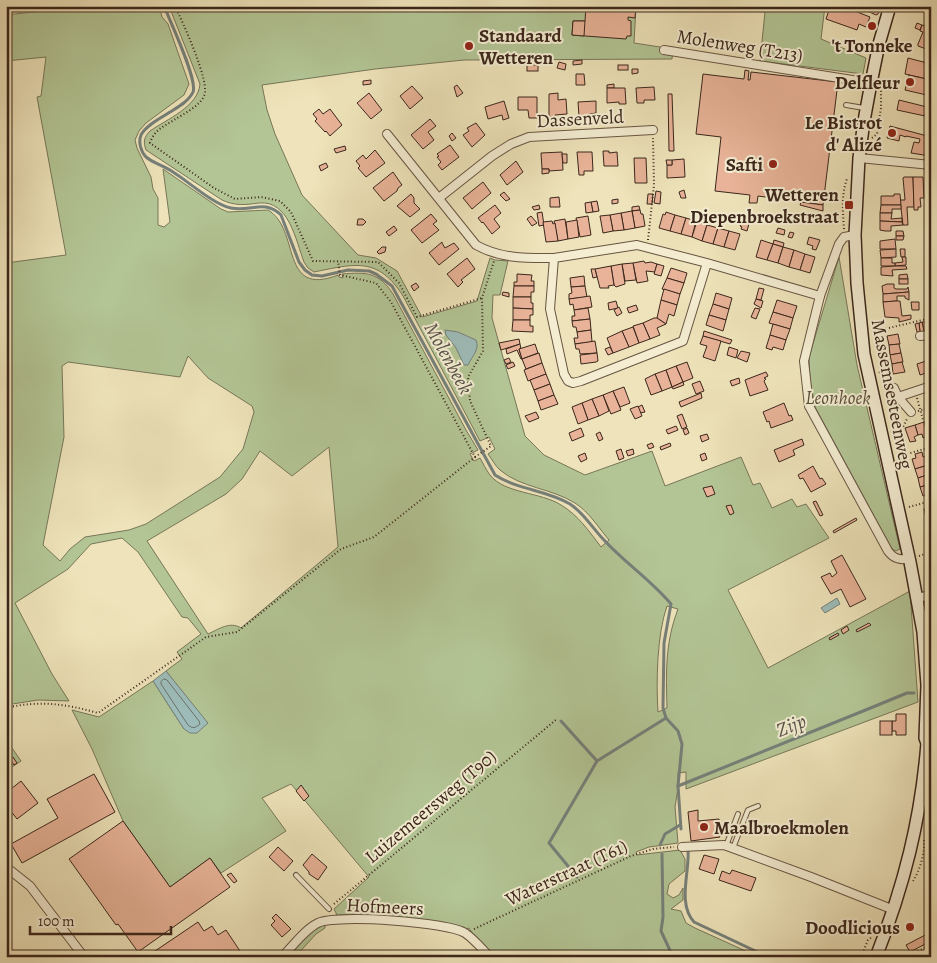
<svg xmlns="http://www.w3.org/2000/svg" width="937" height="963" font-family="Alegreya,serif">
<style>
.green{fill:#b3c595;stroke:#777658;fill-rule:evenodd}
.water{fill:#9dbcb9;stroke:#76807a}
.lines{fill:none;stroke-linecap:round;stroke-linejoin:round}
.shore{stroke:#6c716a;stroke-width:1}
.stream{stroke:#76807a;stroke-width:3}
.building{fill:#e8b398;stroke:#3b261b}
.lane-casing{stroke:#685543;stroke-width:6}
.street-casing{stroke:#685543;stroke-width:10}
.secondary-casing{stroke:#3b261b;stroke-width:14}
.path{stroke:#3b261b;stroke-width:2;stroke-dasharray:1 2.5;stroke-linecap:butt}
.lane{stroke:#f4edd2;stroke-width:4}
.street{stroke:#f4edd2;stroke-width:8}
.secondary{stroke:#f4edd2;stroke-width:11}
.poi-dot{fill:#8f2418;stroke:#f4edd2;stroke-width:2}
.labels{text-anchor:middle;stroke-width:4;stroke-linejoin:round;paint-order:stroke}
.poi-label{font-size:19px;font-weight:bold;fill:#3b261b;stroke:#f4edd2;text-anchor:end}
.street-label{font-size:19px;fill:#3b261b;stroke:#f4edd2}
.park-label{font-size:19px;font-style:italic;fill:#594e3a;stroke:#f4edd2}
.water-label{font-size:20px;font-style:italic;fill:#58534a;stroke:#f4edd2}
</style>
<rect width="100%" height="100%" fill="#eee3ba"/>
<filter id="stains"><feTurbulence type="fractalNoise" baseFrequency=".004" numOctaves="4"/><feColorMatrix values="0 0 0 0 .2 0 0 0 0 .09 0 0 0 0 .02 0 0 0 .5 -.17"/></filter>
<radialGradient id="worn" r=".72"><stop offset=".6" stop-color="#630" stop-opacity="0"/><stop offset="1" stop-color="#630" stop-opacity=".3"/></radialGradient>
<!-- green -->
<g class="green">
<path d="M 40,6 L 159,6 L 162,17 L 168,24 L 189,84 L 184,95 L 146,123 L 139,131 L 135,140 L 137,148 L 151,177 L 153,189 L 158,198 L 158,225 L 164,227 L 170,222 L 163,169 L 221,209 L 228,212 L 268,210 C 301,229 279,298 338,275 L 339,277 L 343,278 L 342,274 C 366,272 379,272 393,294 L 466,430 L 478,450 L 470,454 L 474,461 L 480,458 C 483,463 486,470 490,475 C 505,494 541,492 561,505 C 578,515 589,531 601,547 L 609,540 C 598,527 589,512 575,503 C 551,488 521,488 500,470 C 495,466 492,459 488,454 L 495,449 L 489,437 L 480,441 L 403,296 C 378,256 354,264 314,272 L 308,268 L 304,262 C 296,241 289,200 259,203 C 245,205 235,206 222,200 L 146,150 C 143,142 144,137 150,131 C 167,119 198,107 200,84 L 169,6 L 636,6 L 634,43 L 673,49 L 672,59 L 464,60 L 375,69 L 262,85 L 267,110 L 275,134 L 302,195 L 358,255 L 376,258 L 397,271 L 422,317 L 477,301 L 490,258 L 495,260 L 508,261 L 500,295 L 493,295 L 492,318 L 525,436 L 544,455 L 585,475 L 652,451 L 665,486 L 741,457 L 753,485 L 760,483 L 772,508 L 792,499 L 797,507 L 806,504 L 829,538 L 728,590 L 768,668 L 910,591 L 918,702 L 686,789 L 686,772 L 678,773 L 678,788 L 675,807 L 678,843 L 649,847 L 636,852 L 637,855 L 680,850 L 685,859 L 685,871 L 669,884 L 667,894 L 673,898 L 679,895 L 683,888 L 683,900 L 671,909 L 681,911 L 686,923 L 695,928 L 759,957 L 495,957 L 474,936 L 469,928 L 466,929 L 437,922 L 340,917 L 337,915 L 334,909 L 369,877 L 291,784 L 262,798 L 286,831 L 221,873 L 210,858 L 170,887 L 123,821 L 92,749 L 72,710 L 99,717 L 153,681 L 184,729 L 207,723 L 166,671 L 182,659 L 177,652 L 201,634 L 188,618 L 182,617 L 138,552 L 122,538 L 91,544 L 68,569 L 15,603 L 52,674 L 69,701 L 38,700 L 6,705 L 6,263 L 66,255 L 37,97 L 41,96 L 46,57 L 6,61 L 6,15 L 42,11 ZM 188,356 L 208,378 L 252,406 L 254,412 L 243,449 L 220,477 L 146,524 L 129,530 L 85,537 L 70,549 L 60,561 L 43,545 L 64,437 L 62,366 L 68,362 L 180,377 ZM 329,447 L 338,547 L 241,628 C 230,621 219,629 208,634 L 147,541 L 226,494 L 242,479 L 260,451 L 292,476 ZM 667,606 L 678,609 C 665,643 666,673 667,708 L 658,712 C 656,682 657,634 667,606 Z"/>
<path d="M 681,6 L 825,6 L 821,39 L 866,58 L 863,74 L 760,61 L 765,12 Z"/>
<path d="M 839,257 L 857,365 L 900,549 L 896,551 L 892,549 L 815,407 L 810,380 L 809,357 Z"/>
<path d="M 12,748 L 21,761 L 6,771 L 6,751 Z"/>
<path d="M 325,923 L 325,928 L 316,934 L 296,956 L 287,957 L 316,926 Z"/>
</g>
<!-- water -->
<g class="water">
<path d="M 445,330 L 458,332 L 476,340 C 480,350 472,356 468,365 L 464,365 L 456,348 L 446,335 Z"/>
<path d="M 837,598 L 840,604 L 825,613 L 821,608 Z"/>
<path d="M 166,671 L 208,723 L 197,733 L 190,733 L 184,729 L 153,681 Z"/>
</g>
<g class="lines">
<!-- shore -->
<path class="shore" d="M 164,679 L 167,680 L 199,721 L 200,724 C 195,728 193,729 188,725 L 161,684 L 161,682 Z"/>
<!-- stream -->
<g class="stream">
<path d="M 164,6 C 170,21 198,80 193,92 C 189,101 178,107 170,112 C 161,118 146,125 141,135 C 138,142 141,152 146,157 C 153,163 165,166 173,172 C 189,182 213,204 231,208 C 251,212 264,199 281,215 L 299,262 L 305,270 L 312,275 L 322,276 L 348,270 L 369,271 L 376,274 L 392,286 L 495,475 C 518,490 547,490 570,504 C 584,513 593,529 604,540 C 625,563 651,580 671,604 L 664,643 L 663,708 L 666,718 L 678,731 L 682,744 L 678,786 L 681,829"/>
<path d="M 561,721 L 597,761 L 549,843 L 577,877"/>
<path d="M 597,761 L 666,718"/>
<path d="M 678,786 L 873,707 L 907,693 L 914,693"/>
<path d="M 660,845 L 665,834 L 680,825"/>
<path d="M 688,849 C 690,872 677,903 694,922 L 768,957"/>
<path d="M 662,854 L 663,917 L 661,931 L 673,957"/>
</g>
</g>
<!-- building -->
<g class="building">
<path d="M 586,6 L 636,6 L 635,18 L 628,17 L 628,20 L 631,21 L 631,36 L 627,36 L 626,39 L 572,35 L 573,21 L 585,21 Z"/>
<path d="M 751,6 L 758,6 L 758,10 L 750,9 Z"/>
<path d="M 827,6 L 842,6 L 870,17 L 866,27 L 859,24 L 857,30 L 826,19 L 829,10 L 834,12 L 834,11 L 827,8 Z"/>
<path d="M 857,6 L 877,6 L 881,8 L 878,14 L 876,15 Z"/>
<path d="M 573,21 L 585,21 L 584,36 L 572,35 Z"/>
<path d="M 917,23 L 922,25 L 920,30 L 915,28 Z"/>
<path d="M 922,25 L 931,28 L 929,50 L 918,46 L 918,44 L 923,32 L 920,31 Z"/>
<path d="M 908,58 L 931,64 L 931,80 L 905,74 Z"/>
<path d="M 582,60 L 582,64 L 573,65 L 573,61 Z"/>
<path d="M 559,62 L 566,64 L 565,70 L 557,68 Z"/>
<rect x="527" y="65" width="11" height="6"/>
<rect x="618" y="65" width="10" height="5"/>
<path d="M 632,69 L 638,69 L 638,73 L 632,74 Z"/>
<path d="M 745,70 L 749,71 L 748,80 L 750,80 L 751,72 L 838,82 L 823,205 L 758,196 L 757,203 L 749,203 L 750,195 L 715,191 L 721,137 L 696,134 L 703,74 L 744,79 Z"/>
<path d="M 576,74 L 584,74 L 585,85 L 576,85 Z"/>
<path d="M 909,75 L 931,80 L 931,96 L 905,90 Z"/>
<path d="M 371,80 L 371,84 L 363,85 L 363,81 Z"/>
<path d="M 614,84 L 614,88 L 607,88 L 607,85 Z"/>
<path d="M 457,85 L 463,93 L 457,97 L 454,87 Z"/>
<path d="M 412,86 L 423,98 L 410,109 L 400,96 Z"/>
<path d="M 654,87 L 655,100 L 644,100 L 644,103 L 637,103 L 636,88 Z"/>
<path d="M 607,88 L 625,88 L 626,104 L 619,104 L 619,102 L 607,103 Z"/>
<path d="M 369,93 L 382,110 L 371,119 L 357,103 Z"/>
<path d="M 558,93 L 558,100 L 566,99 L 567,114 L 555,115 L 555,117 L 549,117 L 549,94 Z"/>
<path d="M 668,94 L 672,94 L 674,151 L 669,151 Z"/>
<path d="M 518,97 L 537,97 L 537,118 L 529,118 L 528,110 L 518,110 Z"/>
<path d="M 899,100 L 927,107 L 925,116 L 897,110 Z"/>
<path d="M 504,101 L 509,118 L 503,120 L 502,115 L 488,119 L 485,107 Z"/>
<path d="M 596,101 L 596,113 L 579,116 L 578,102 Z"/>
<path d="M 319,109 L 323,114 L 330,109 L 342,125 L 330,136 L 326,131 L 325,132 L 315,121 L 317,119 L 313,114 Z"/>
<path d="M 430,119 L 436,126 L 428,132 L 434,140 L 423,149 L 411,135 Z"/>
<path d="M 476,123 L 485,135 L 472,147 L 463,135 L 469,131 L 467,128 Z"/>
<path d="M 890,126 L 931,137 L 930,156 L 911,153 L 914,142 L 919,143 L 920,139 L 906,136 L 906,137 L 900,135 L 899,141 L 887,138 Z"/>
<path d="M 452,133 L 456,138 L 452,141 L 449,136 Z"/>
<path d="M 450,145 L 459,157 L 442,170 L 438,165 L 441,162 L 437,157 L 439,156 L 437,154 Z"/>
<path d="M 345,146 L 346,150 L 336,153 L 334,149 Z"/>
<path d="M 375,150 L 385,163 L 366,177 L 358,168 L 360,166 L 356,161 L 363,155 L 366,159 Z"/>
<path d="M 603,151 L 609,151 L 609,153 L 617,152 L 618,166 L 604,166 Z"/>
<path d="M 562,152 L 563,170 L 549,171 L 549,169 L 542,169 L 541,153 Z"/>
<path d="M 577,152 L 592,152 L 593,171 L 584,171 L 584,175 L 579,175 Z"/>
<path d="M 562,154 L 567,154 L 567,163 L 563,163 Z"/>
<path d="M 634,158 L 646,158 L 647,183 L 635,183 Z"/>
<path d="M 684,159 L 685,177 L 667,178 L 667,165 L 672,165 L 672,160 Z"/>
<path d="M 666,160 L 672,160 L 672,165 L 667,165 Z"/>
<path d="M 516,161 L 523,172 L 507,185 L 500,175 Z"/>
<path d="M 326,163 L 328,167 L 321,171 L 319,166 Z"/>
<path d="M 542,169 L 549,169 L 549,173 L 542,174 Z"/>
<path d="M 393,172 L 402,185 L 398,188 L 397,191 L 384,201 L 373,188 Z"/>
<path d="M 904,177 L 913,177 L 914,207 L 907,207 L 908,225 L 903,225 L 900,200 L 905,200 L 903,178 Z"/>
<path d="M 913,177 L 923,177 L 924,198 L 920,198 L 921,207 L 918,207 L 918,210 L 914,210 Z"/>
<path d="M 483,182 L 491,193 L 472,209 L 463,198 Z"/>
<path d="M 684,190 L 686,198 L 681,198 L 679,192 Z"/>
<path d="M 656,191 L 661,192 L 660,204 L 654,203 Z"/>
<path d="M 504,192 L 510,199 L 506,201 L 500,195 Z"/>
<path d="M 411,194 L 414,198 L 414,203 L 420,209 L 410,217 L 397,206 Z"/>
<path d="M 648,194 L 653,194 L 652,204 L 647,204 Z"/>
<path d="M 894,194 L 900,194 L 901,205 L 881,205 L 881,196 L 894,196 Z"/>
<path d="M 559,197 L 560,207 L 550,207 L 550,198 Z"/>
<path d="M 618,199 L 618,203 L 612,204 L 612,200 Z"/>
<path d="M 597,201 L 599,211 L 593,212 L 591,202 Z"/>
<path d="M 591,202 L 593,212 L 586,213 L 585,203 Z"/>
<path d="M 801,202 L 823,205 L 823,211 L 800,205 Z"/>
<path d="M 495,205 L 501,213 L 494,219 L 500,227 L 492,234 L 483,222 L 482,223 L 478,218 Z"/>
<path d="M 539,205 L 540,209 L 534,210 L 532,207 Z"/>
<path d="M 881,205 L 901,205 L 901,209 L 892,209 L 892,213 L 880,213 Z"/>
<path d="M 639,206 L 640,210 L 632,211 L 632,207 Z"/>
<path d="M 640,210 L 641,214 L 643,214 L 645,226 L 635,228 L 632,211 Z"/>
<path d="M 632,211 L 635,228 L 624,230 L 621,213 Z"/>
<path d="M 542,212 L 544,225 L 539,226 L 537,213 Z"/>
<path d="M 666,212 L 675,215 L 670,231 L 659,228 L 663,214 L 665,215 Z"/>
<path d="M 621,213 L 624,230 L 613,231 L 610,215 Z"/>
<path d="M 880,213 L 892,213 L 891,219 L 902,218 L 902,222 L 880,221 Z"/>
<path d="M 431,214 L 437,221 L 433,224 L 439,230 L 422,243 L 411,230 Z"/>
<path d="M 610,215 L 613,231 L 603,233 L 600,216 Z"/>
<path d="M 675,215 L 686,218 L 681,234 L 670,231 Z"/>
<path d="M 531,216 L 537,223 L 532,226 L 527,219 Z"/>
<path d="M 588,216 L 591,235 L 580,237 L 576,218 Z"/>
<path d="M 686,218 L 696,221 L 692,237 L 681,234 Z"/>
<path d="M 745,218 L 750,220 L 747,231 L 741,229 L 742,227 L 740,226 Z"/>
<path d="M 358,219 L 363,219 L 366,222 L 363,225 L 357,225 Z"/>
<path d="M 565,219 L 568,239 L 558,241 L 554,221 Z"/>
<path d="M 577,220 L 579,237 L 568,239 L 566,222 Z"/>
<path d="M 552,221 L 553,224 L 555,223 L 558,241 L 546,242 L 543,222 Z"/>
<path d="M 697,221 L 707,225 L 702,241 L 692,237 Z"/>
<path d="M 880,221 L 902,222 L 903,225 L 891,226 L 891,231 L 885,231 L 880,230 Z"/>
<path d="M 707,225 L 718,228 L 713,244 L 702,241 Z"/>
<path d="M 394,226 L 397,230 L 389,236 L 386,232 Z"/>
<path d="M 718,228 L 729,231 L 724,247 L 713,244 Z"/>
<path d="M 778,228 L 785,230 L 784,235 L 776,233 Z"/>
<path d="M 729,231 L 740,234 L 735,250 L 724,247 Z"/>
<path d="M 896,231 L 903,231 L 904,236 L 896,236 Z"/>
<path d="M 790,232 L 794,233 L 792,238 L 788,237 Z"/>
<path d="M 896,236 L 904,236 L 903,240 L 896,240 Z"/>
<path d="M 809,237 L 820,240 L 816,250 L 812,249 L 813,246 L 807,244 Z"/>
<path d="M 895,239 L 896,249 L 880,249 L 880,241 Z"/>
<path d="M 761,240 L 773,244 L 767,260 L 756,257 Z"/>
<path d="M 774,240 L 784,243 L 783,247 L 773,244 Z"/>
<path d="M 442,242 L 442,243 L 445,248 L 454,243 L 459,249 L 439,265 L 429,253 Z"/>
<path d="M 773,244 L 783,247 L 778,263 L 767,260 Z"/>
<path d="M 382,247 L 386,247 L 385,252 L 379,254 L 377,252 Z"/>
<path d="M 783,247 L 794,250 L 789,267 L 778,263 Z"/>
<path d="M 896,249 L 896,257 L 881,258 L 880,250 Z"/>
<path d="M 900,249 L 905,249 L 905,257 L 901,257 Z"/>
<path d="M 794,250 L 805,254 L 800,270 L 789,267 Z"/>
<path d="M 805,254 L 815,257 L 810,273 L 800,270 Z"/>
<path d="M 902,257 L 906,257 L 906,265 L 895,266 L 895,263 L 903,262 Z"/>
<path d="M 467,258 L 475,269 L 461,280 L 463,282 L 458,287 L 447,274 Z"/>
<path d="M 881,258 L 892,258 L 892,263 L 895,263 L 895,266 L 881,266 Z"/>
<path d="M 644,261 L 645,263 L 651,262 L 657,264 L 655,272 L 646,271 L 648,281 L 637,283 L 633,263 Z"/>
<path d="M 633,263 L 636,280 L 625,281 L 622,264 Z"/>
<path d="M 622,264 L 625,284 L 616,287 L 614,285 L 611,266 Z"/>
<path d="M 657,264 L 664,266 L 661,276 L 654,274 Z"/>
<path d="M 611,266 L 614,285 L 608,286 L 609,288 L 600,288 L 595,269 Z"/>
<path d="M 895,266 L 906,266 L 907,269 L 892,270 L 893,276 L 881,275 L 881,267 Z"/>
<path d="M 671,268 L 687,273 L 684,283 L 667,278 Z"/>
<path d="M 591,269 L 595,269 L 597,277 L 593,278 Z"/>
<path d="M 517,274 L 532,275 L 531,281 L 534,281 L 534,286 L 514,286 L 514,282 L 517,282 Z"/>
<path d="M 907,274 L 908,279 L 899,279 L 899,275 Z"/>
<path d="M 584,276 L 585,286 L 571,287 L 570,278 Z"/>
<path d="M 667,278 L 684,283 L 680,294 L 662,289 Z"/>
<rect x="899" y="279" width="9" height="5"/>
<path d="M 416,283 L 419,287 L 414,291 L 411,286 Z"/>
<path d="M 887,284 L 894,284 L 894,288 L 896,289 L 907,289 L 908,287 L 909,292 L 883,294 L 882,286 Z"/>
<path d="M 514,286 L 534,286 L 534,292 L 531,292 L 531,297 L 513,297 Z"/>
<path d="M 585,286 L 587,297 L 569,299 L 569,294 L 572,293 L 571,287 Z"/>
<path d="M 759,288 L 764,289 L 761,300 L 756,299 Z"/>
<path d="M 664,289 L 680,294 L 677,305 L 661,300 Z"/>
<path d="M 503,292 L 509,293 L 509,297 L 502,295 Z"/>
<path d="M 909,292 L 909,300 L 905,298 L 905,296 L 897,296 L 897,301 L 883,302 L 883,294 Z"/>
<path d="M 716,293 L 732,298 L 729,309 L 713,304 Z"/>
<path d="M 590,296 L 592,307 L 574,310 L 573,304 L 570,305 L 569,299 Z"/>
<path d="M 513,297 L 531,297 L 531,303 L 533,303 L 533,309 L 513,308 Z"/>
<path d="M 756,299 L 763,301 L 761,308 L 754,304 Z"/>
<path d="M 661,300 L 677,305 L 674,316 L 669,314 L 666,324 L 657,318 Z"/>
<path d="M 777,300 L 797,306 L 793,318 L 773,312 Z"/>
<path d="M 616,301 L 618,308 L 609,310 L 608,303 Z"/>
<path d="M 895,301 L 900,301 L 902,316 L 911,315 L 911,319 L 899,322 L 899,318 L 885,317 L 883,302 Z"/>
<path d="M 911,302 L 919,302 L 919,310 L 912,310 Z"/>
<path d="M 713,304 L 729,309 L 726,320 L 709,315 Z"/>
<path d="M 636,305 L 638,310 L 629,313 L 627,308 Z"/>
<path d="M 619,307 L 622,313 L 617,316 L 614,310 Z"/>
<path d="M 513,308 L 533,309 L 533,315 L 530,315 L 530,320 L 513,320 Z"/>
<path d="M 588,308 L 590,319 L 572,321 L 572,316 L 575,316 L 574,310 Z"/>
<path d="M 755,308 L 760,309 L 756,319 L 751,317 Z"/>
<path d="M 773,312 L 793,318 L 790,329 L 769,323 Z"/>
<path d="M 709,315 L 726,320 L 723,331 L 706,325 Z"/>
<path d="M 654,318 L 657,318 L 666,324 L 657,328 L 660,335 L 650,339 L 643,323 Z"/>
<path d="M 590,319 L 591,330 L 577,332 L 576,327 L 573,327 L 572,321 Z"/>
<path d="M 513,320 L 530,320 L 530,326 L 533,326 L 533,332 L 512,331 Z"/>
<path d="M 930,321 L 931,329 L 928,330 L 926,322 Z"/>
<path d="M 922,322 L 926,322 L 928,330 L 924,331 Z"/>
<path d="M 922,322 L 924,331 L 920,332 L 919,323 Z"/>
<path d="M 643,323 L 650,339 L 639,343 L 633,326 Z"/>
<path d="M 919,323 L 920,332 L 917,332 L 915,324 Z"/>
<path d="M 773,324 L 790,329 L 786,340 L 770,335 Z"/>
<path d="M 633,327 L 639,343 L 629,347 L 622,331 Z"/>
<path d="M 591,330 L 592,342 L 575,344 L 574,338 L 578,338 L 577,332 Z"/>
<path d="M 622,331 L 629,347 L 613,353 L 607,338 Z"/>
<path d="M 704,331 L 732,340 L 730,344 L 703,336 Z"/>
<path d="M 898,334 L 900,344 L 889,345 L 887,336 Z"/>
<path d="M 770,335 L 786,340 L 783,350 L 773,347 L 772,350 L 766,348 Z"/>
<path d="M 703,336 L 721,341 L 715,361 L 703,357 L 707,346 L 700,344 Z"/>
<path d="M 519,339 L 520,344 L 501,350 L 499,343 Z"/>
<path d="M 595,341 L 597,353 L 580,354 L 579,349 L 576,349 L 575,344 Z"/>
<path d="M 520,344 L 521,349 L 519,349 L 522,359 L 521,359 L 517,350 L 507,354 L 506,349 Z"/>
<path d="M 535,344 L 538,353 L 522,359 L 519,349 Z"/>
<path d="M 899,344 L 901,353 L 890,355 L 889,345 Z"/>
<path d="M 610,347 L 613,353 L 608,355 L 605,349 Z"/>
<path d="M 729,347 L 738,350 L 736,358 L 727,355 Z"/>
<path d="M 741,351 L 750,353 L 747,362 L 737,358 Z"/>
<path d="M 539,353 L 542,363 L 526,369 L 522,359 Z"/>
<path d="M 597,353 L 598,361 L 596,362 L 581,364 L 580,355 Z"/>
<path d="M 901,353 L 903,362 L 892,364 L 890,355 Z"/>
<path d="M 509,358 L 511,362 L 506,364 L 504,360 Z"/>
<path d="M 931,360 L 931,371 L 929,372 L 926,361 Z"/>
<path d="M 926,361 L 929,372 L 920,375 L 917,364 Z"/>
<path d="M 513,362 L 515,366 L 508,369 L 506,365 Z"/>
<path d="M 687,362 L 693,378 L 683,382 L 676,366 Z"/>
<path d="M 902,362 L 905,372 L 893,374 L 892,364 Z"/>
<path d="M 542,363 L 546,374 L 528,381 L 524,370 Z"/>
<path d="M 676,366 L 683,382 L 672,387 L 666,370 Z"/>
<path d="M 666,370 L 672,387 L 662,391 L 655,374 Z"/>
<path d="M 766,372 L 768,376 L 764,378 L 766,379 L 764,381 L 768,390 L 750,396 L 745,380 Z"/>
<path d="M 546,374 L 550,384 L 534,390 L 530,380 Z"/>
<path d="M 655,374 L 662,391 L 651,395 L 645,379 Z"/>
<path d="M 739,378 L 740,383 L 732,386 L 730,381 Z"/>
<path d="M 700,381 L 704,391 L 696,394 L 692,384 Z"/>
<path d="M 683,382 L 684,385 L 673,389 L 672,387 Z"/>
<path d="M 550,384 L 554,395 L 538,401 L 534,390 Z"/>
<path d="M 624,387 L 630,403 L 620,407 L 613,391 Z"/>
<path d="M 613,391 L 621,410 L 611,414 L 603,395 Z"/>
<path d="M 701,393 L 702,398 L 681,407 L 679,402 Z"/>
<path d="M 554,395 L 558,404 L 541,410 L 538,401 Z"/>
<path d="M 603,395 L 609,411 L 599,416 L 592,399 Z"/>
<path d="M 592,399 L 599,416 L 588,420 L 582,403 Z"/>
<path d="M 582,403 L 588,420 L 578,424 L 572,407 Z"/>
<path d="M 784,403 L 789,416 L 791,415 L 793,420 L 771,428 L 769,421 L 767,422 L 763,412 Z"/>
<path d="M 642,405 L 645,412 L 640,413 L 638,407 Z"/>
<path d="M 638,406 L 642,416 L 635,419 L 630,409 Z"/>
<path d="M 536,412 L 539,418 L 529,422 L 525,416 Z"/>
<path d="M 682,414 L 687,427 L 682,429 L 677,416 Z"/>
<path d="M 931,420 L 931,436 L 928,436 L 924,422 Z"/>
<path d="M 924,422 L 928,436 L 923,438 L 922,434 L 918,435 L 915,425 Z"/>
<path d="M 915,425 L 918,435 L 914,437 L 916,441 L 910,442 L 905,428 Z"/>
<path d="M 676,426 L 678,430 L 668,434 L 666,430 Z"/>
<path d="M 581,428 L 584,436 L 572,441 L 569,433 Z"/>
<path d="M 687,428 L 689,433 L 685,435 L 683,430 Z"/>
<path d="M 600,432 L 603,439 L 599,441 L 596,434 Z"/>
<path d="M 707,434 L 709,439 L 702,442 L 700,436 Z"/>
<path d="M 802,439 L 804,445 L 793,450 L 795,455 L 779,462 L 774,450 Z"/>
<path d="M 652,443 L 654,447 L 649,449 L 647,445 Z"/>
<path d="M 670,443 L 671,446 L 661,450 L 660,447 Z"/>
<path d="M 621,449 L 624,458 L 619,460 L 616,451 Z"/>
<path d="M 633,449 L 634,454 L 628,456 L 626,451 Z"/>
<path d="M 922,452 L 923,457 L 926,456 L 928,465 L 915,469 L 912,459 L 916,458 L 915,454 Z"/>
<path d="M 585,453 L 587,459 L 581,462 L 578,456 Z"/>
<path d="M 705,453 L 707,459 L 702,461 L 700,455 Z"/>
<path d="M 928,465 L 930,474 L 918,478 L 915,469 Z"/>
<path d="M 813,466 L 820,479 L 822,478 L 826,484 L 811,492 L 803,478 L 800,479 L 798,475 Z"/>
<path d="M 930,474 L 931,484 L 920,487 L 918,478 Z"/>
<path d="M 931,484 L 931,494 L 923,496 L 920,487 Z"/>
<path d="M 712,486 L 715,494 L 707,497 L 703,488 Z"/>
<path d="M 816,501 L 823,515 L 820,516 L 813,502 Z"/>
<path d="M 731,505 L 734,513 L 730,515 L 726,506 Z"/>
<path d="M 931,507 L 931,517 L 926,518 L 924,509 Z"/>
<path d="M 931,517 L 931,527 L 929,527 L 926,518 Z"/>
<path d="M 856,518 L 857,520 L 834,533 L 833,531 Z"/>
<path d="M 842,555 L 866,599 L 850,607 L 841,589 L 831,594 L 821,577 L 830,573 L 832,577 L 837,573 L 831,561 Z"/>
<path d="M 869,623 L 871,625 L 857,632 L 856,630 Z"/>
<path d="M 847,626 L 849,630 L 843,634 L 841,630 Z"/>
<path d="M 838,633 L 839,635 L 830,640 L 829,638 Z"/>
<path d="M 896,714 L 906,714 L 906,735 L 896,735 L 896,731 L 892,731 L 892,721 L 896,721 Z"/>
<rect x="880" y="721" width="12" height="14"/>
<path d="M 13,757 L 17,763 L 14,765 L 10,759 Z"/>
<path d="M 94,774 L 115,812 L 22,863 L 11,844 L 58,818 L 47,799 Z"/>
<path d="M 21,781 L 38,803 L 17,819 L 6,805 L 6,793 Z"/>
<path d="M 301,785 L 309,796 L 304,801 L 296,791 Z"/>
<path d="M 698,810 L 698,821 L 719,819 L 720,837 L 691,841 L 688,812 Z"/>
<path d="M 123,821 L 170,887 L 210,858 L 230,887 L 138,952 L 118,924 L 116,925 L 69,859 Z"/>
<path d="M 278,847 L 293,861 L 284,871 L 269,857 Z"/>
<path d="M 312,854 L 327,867 L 318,880 L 309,874 L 309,872 L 303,865 Z"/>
<path d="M 704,855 L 719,859 L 714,874 L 699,869 Z"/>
<path d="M 732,870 L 756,878 L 751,891 L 719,880 L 722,871 L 730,874 Z"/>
<path d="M 231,873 L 237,881 L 234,883 L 227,875 Z"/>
<path d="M 276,914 L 291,929 L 282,937 L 271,925 L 275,921 L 272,918 Z"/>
<path d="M 198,922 L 204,931 L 212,926 L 218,935 L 226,930 L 244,957 L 155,957 L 152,953 Z"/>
<path d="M 931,932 L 931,941 L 910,952 L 906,945 Z"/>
</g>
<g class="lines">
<!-- lane casing -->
<g class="lane-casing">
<g id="lane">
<path d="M 846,105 L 864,108"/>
<path d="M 726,846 L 738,814"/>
<path d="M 733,848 L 748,810 L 758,806"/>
<path d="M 296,875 L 329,909"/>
</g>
</g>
<!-- street casing -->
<g class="street-casing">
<g id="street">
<path d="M 664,50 L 871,83"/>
<path d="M 387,134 L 476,245 C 501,259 527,258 554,258"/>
<path d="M 859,158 L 931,165"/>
<path d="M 439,198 L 492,156 L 511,144 L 529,137 L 653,130"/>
<path d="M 855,235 L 844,237 L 839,244 L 820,296 L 804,361 L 809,406 L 888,551 C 893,558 901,561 909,558"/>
<path d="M 707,263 L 637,245 L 554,258 L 550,309 L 564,374 L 568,381 L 573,383 L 581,381 L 683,341 L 707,263 L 820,296"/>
<path d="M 920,336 L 931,335"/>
<path d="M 894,388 L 898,397 L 911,412"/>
<path d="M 898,397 L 931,386"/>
<path d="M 917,598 L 931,595"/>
<path d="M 682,847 L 724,845 L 811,877 L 894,910"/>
<path d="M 6,867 L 30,886 L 84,957"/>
<path d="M 282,957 C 293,946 304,930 318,923 C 336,914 448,922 465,933 C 474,939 482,949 490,957"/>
</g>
</g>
<!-- secondary casing -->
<g class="secondary-casing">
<g id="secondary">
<path d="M 890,6 L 879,44 L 871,83 L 864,121 L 859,158 L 855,235 L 857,283 L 864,354 L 910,562 L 923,632 L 927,685 L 925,738 L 927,743"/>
<path d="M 876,957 C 904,886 921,819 927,743 L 930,738"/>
</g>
</g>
<!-- path -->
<g class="path">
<path d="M 175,6 C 182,21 211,83 204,96 C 199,107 183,114 174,120 C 163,127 154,130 150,143 L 214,188 L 235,199 L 261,197 L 280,201 L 291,212 L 313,261 L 378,262 L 399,283 L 417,317 L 482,298"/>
<path d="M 872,138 L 877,134 L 881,108 L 881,88"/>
<path d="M 844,229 C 843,212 841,195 847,179"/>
<path d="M 648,240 L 654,185 L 653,138"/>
<path d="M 872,332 L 931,318"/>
<path d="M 879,372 L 891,380"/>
<path d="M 917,398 L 923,420"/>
<path d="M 918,411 L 931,407"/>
<path d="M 891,432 L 902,429 L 907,419"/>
<path d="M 475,457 L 491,446 L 470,401 L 468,377 L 483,351 L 482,298 L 494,261"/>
<path d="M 897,457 L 931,447"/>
<path d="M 909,507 L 931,501"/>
<path d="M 919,556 L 931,552"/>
<path d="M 6,708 C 40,700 66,704 98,713 L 206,637 L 237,632 L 341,549 L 374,537 L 475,457 L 391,302 L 376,283 L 340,275 L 338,261"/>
<path d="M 913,881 C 920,870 925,853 924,840"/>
<path d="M 334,904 L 557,719"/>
<path d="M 474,929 L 631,856 L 653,849 L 674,847"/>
<path d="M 861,957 L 868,940 L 872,937"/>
<path d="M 905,957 L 931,945"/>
</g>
<!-- lane -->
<use href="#lane" class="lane"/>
<!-- street -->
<use href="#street" class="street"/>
<!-- secondary -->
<use href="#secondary" class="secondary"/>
</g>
<!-- markers -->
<g class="poi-dot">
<circle cx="872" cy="26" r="5"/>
<circle cx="469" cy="46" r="5"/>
<circle cx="910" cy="82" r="5"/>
<circle cx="892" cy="133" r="5"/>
<circle cx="773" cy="164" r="5"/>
<rect x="844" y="200" width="10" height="10" rx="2.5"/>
<circle cx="704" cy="827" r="5"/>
<circle cx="910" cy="927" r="5"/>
</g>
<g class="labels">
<!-- poi labels -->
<g class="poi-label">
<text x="479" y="42" text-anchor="start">Standaard<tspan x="479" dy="22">Wetteren</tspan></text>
<text x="872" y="52" text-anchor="middle">'t Tonneke</text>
<text x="900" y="89">Delfleur</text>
<text x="882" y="129">Le Bistrot<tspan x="882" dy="22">d' Alizé</tspan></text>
<text x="763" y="171">Safti</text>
<text x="839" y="201">Wetteren<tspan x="839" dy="22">Diepenbroekstraat</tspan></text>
<text x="714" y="834" text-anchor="start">Maalbroekmolen</text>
<text x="900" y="934">Doodlicious</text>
</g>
<!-- street labels -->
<g class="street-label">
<text transform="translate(740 45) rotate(9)" y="7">Molenweg (T213)</text>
<text transform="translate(580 118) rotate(-3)" y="7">Dassenveld</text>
<text transform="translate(893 394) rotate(79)" y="7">Massemsesteenweg</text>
<text transform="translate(430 806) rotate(-40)" y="7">Luizemeersweg (T90)</text>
<text transform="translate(566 872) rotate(-25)" y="7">Waterstraat (T61)</text>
<text transform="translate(385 906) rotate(3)" y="7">Hofmeers</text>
</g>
<!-- park labels -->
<g class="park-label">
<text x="838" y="404">Leonhoek</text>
</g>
<!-- water labels -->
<g class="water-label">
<text transform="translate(449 358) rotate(61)" y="7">Molenbeek</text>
<text transform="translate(791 725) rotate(-22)" y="7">Zijp</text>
</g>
</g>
<!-- margin -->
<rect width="937" height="963" fill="none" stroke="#eee3ba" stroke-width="25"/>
<rect x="8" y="8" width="922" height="948" fill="none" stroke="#3b261b" stroke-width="2.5"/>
<rect x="12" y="12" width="912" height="938" fill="none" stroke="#3b261b"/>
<!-- scale -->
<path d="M30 926v8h141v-8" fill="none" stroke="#3b261b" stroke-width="2.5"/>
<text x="38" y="926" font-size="15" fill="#3b261b" stroke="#f4edd2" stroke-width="4" paint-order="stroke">100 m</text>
<rect width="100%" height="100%" filter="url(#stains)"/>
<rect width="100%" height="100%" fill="url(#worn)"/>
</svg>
